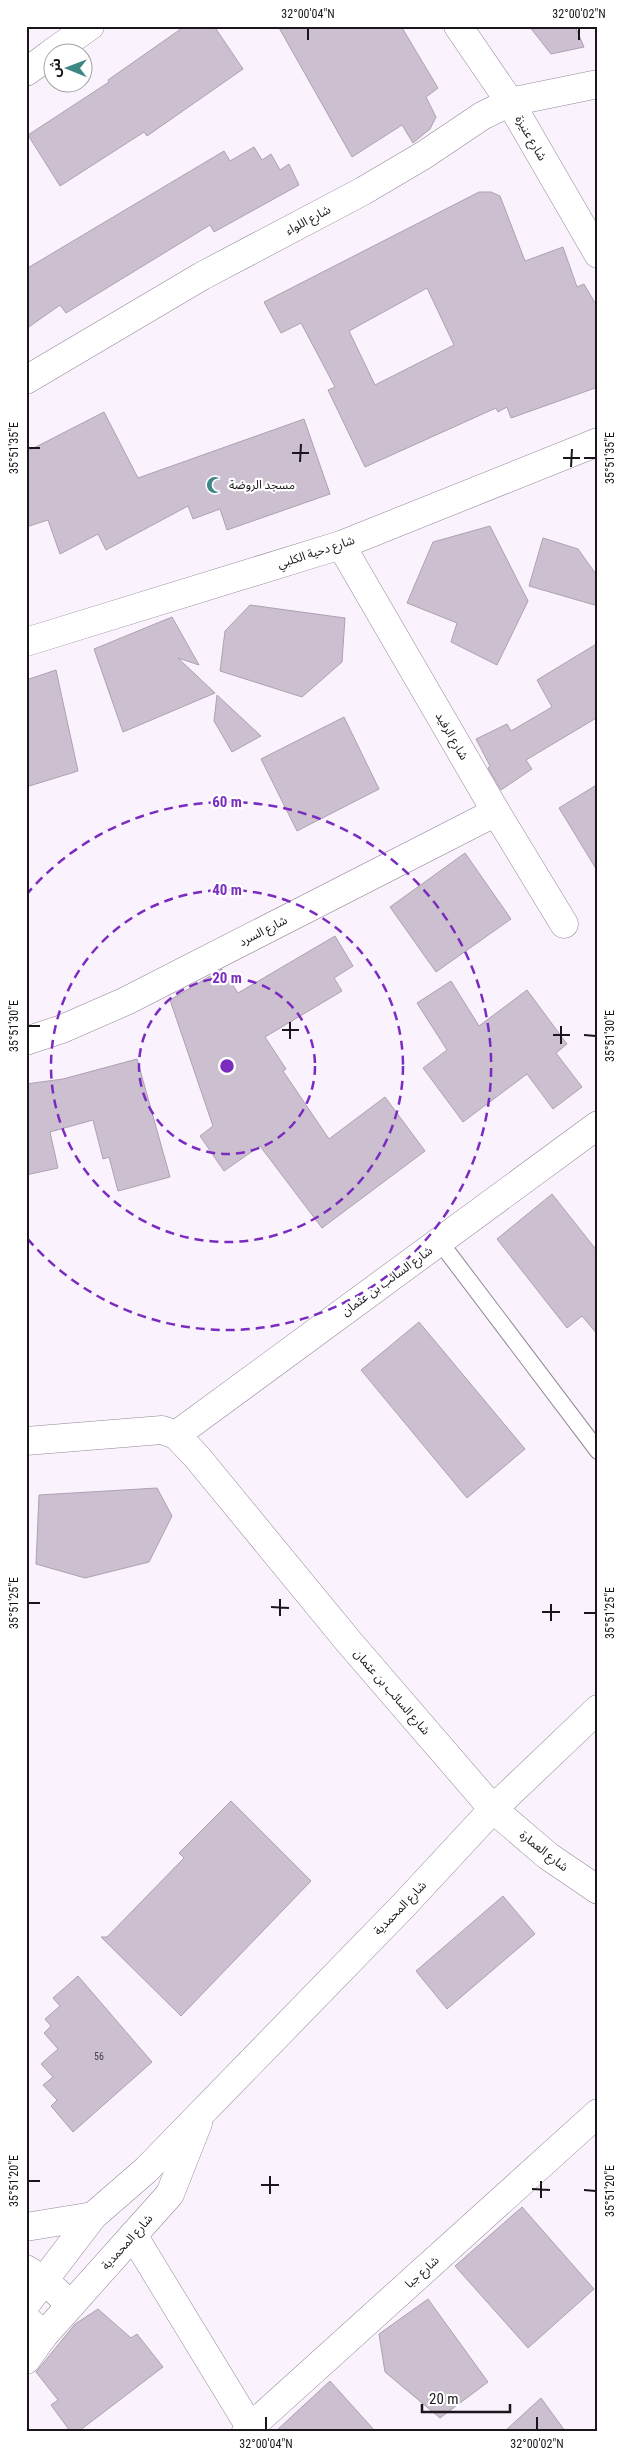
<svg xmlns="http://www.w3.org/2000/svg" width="624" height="2457" font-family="'Roboto Condensed','Noto Sans Arabic',sans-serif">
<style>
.building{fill:#cbbfd0;stroke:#ada1b2;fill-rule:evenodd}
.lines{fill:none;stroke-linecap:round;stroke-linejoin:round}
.service-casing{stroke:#938798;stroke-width:18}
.minor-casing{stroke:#938798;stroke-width:29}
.tertiary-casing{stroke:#938798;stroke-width:29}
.service{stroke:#fff;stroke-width:16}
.minor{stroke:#fff;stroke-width:28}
.tertiary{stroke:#fff;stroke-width:28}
.ticks{fill:none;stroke:#1a161c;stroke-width:2}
.ring{fill:none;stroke:#7b2cbf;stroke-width:2.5;stroke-dasharray:9 6}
.labels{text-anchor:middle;stroke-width:4.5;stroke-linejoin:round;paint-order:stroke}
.number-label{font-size:10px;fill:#464049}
.street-label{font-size:12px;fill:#1a161c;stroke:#fff}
.poi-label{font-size:12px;fill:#1a161c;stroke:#fff;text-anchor:start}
.centre{fill:#7b2cbf;stroke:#fff;stroke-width:2.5}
.ring-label{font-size:15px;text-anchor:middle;font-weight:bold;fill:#7b2cbf;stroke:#fff;stroke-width:4.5;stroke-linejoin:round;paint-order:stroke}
.neatline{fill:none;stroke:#1a161c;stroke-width:2}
.ticks-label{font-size:12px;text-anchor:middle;fill:#1a161c}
</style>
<rect width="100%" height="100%" fill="#faf2fd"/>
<!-- building -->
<g class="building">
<path d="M 185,26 L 214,26 L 243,69 L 147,136 L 144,132 L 60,186 L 28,135 L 109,82 L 108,80 Z"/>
<path d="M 278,26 L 401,26 L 438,88 L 426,97 L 436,117 L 430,129 L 413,143 L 402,125 L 352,157 Z"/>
<path d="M 529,26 L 575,26 L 584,47 L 551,54 Z"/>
<path d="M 254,147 L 262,160 L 271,154 L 280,170 L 289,164 L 299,185 L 214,232 L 210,225 L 66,313 L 60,305 L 26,329 L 26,269 L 224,151 L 230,161 Z"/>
<path d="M 479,192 L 491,192 L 500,196 L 525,261 L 563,247 L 577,287 L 584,284 L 598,308 L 598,387 L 511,418 L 507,407 L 498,412 L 496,408 L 365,467 L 328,390 L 335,387 L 301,323 L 281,333 L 264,302 ZM 427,288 L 454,345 L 375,385 L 349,331 Z"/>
<path d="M 104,412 L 138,478 L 304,419 L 330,494 L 227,530 L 220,509 L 193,519 L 188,506 L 106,550 L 98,534 L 60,554 L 48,520 L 26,527 L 26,452 Z"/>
<path d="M 490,526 L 528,601 L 497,665 L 451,642 L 457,623 L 407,603 L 433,542 Z"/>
<path d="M 543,538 L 578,549 L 598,577 L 598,606 L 529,586 Z"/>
<path d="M 250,605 L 345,618 L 342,662 L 302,697 L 220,671 L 225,631 Z"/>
<path d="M 172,617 L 199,665 L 178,658 L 215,693 L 123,732 L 94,649 Z"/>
<path d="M 598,643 L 598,717 L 526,760 L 532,769 L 501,790 L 488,768 L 490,766 L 476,739 L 507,724 L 511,731 L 552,707 L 537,680 Z"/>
<path d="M 56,670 L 78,771 L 26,787 L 26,680 Z"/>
<path d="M 217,695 L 261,736 L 232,752 L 214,721 Z"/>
<path d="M 344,717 L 379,789 L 297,831 L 261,759 Z"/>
<path d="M 598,784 L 598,872 L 559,808 Z"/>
<path d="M 465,853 L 511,919 L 436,972 L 390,907 Z"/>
<path d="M 335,936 L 353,966 L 334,978 L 342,991 L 265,1037 L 286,1069 L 283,1071 L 329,1139 L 385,1097 L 425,1151 L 322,1228 L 260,1146 L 224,1171 L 200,1136 L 213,1126 L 170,1000 L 222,969 L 238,993 Z"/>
<path d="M 451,981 L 479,1026 L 527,990 L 567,1044 L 556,1053 L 582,1087 L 553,1109 L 527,1074 L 463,1122 L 423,1068 L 447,1050 L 417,1003 Z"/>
<path d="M 137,1059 L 170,1177 L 118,1191 L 109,1157 L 103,1159 L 93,1120 L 50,1132 L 58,1168 L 26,1175 L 26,1084 L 63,1079 Z"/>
<path d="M 552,1194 L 598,1252 L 598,1335 L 582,1316 L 567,1328 L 497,1239 Z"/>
<path d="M 419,1322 L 525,1449 L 467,1498 L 361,1370 Z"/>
<path d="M 157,1488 L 172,1516 L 149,1562 L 85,1578 L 36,1564 L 39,1495 Z"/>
<path d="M 231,1801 L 311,1881 L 181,2016 L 101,1937 L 107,1937 L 184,1858 L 179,1853 Z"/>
<path d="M 503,1896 L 535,1934 L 447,2009 L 416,1971 Z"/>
<path d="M 78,1976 L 152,2062 L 73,2132 L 51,2106 L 57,2100 L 43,2085 L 53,2077 L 41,2064 L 58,2049 L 44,2033 L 51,2026 L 45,2019 L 60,2006 L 53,1998 Z"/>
<path d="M 522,2207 L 594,2289 L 528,2348 L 455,2266 Z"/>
<path d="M 428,2299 L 488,2382 L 440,2418 L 385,2372 L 379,2334 Z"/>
<path d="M 98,2309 L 131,2338 L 137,2334 L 163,2367 L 79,2431 L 70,2431 L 51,2405 L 58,2400 L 36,2372 L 75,2324 Z"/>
<path d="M 330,2381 L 375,2431 L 276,2431 Z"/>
<path d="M 541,2398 L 565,2431 L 505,2431 Z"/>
</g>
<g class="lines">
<!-- service casing -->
<g class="service-casing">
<path id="service" d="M 440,1242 L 598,1451"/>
</g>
<!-- minor casing -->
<g class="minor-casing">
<g id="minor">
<path d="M 458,26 L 510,102 L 598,254"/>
<path d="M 53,52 L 90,26"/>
<path d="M 26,72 L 52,53"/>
<path d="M 26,380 L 202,276 L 363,191 L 424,155 L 482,116 L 510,102 L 598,84"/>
<path d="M 341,545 L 496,812 L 564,924"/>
<path d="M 26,642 L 341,545 L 598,442"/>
<path d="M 26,1041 L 62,1029 L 126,1001 L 496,812"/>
<path d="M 176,1435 L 598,1125"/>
<path d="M 26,1441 L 162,1430 L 176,1435 L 197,1457 L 349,1642 L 493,1809 L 548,1856 L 598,1890"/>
<path d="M 133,2235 L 250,2427"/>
<path d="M 26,2269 L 45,2281 L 71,2305"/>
<path d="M 26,2319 L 44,2335"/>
<path d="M 246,2431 L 598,2113"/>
</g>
</g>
<!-- tertiary casing -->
<g class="tertiary-casing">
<g id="tertiary">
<path d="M 26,2227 L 93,2216"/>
<path d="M 26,2304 L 93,2216 L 146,2170 L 403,1906 L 493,1809 L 598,1709"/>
<path d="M 26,2360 L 44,2335 L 170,2194 L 198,2123"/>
</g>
</g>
<!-- service -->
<use href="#service" class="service"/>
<!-- minor -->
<use href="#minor" class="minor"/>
<!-- tertiary -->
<use href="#tertiary" class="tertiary"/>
</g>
<!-- ticks -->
<path class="ticks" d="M 308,40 L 308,28M 579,40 L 579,28M 28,448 L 40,448M 292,453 L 309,453M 563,458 L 580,458M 584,458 L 596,458M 300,462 L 301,444M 571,467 L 572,449M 28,1026 L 40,1026M 282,1030 L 299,1030M 553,1035 L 570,1035M 584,1035 L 596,1036M 290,1039 L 290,1022M 561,1044 L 561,1026M 28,1603 L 40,1603M 271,1607 L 289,1608M 542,1612 L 560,1612M 584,1613 L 596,1613M 280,1616 L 280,1599M 551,1621 L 551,1604M 28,2181 L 40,2181M 261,2185 L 279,2185M 532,2189 L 550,2190M 584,2190 L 596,2191M 270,2194 L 270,2176M 541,2198 L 541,2181M 266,2430 L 266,2417M 537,2430 L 537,2417"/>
<!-- distance rings -->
<g class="ring">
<circle cx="227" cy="1066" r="88"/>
<circle cx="227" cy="1066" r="176"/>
<path d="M26 895A264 264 0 1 1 26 1237"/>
</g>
<!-- icons -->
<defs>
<g id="mosque-bare" transform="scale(1.35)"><path d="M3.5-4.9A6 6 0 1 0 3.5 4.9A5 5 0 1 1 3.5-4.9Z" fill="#3e8684" stroke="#fff" stroke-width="2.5" paint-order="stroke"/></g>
</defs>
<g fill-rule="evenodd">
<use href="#mosque-bare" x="215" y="485"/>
</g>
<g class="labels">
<!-- number labels -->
<g class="number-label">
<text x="99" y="2060">56</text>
</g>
<!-- street labels -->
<g class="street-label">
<text transform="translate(531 138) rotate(60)" y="4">شارع عنيزة</text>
<text transform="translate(308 220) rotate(-28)" y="4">شارع اللواء</text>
<text transform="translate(316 552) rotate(-18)" y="4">شارع دحية الكلبي</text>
<text transform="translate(452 736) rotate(60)" y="4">شارع الرفيد</text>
<text transform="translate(263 931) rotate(-27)" y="4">شارع السرد</text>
<text transform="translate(387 1281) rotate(-36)" y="4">شارع السائب بن عثمان</text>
<text transform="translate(392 1692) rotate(49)" y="4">شارع السائب بن عثمان</text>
<text transform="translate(544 1851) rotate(38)" y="4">شارع العمارة</text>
<text transform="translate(400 1908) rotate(-46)" y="4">شارع المحمدية</text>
<text transform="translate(127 2242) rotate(-48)" y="4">شارع المحمدية</text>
<text transform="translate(422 2272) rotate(-42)" y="4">شارع جبا</text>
</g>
<!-- poi labels -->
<g class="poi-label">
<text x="229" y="489">مسجد الروضة</text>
</g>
</g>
<circle cx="227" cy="1066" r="8" class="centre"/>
<g class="ring-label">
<text x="227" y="807">60 m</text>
<text x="227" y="895">40 m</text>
<text x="227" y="983">20 m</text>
</g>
<!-- border -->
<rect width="624" height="2457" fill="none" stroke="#ffffff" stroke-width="55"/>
<!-- north arrow -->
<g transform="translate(68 68) rotate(271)"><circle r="24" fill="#ffffff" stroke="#a3a2a4"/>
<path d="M0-4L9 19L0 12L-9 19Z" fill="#3e8684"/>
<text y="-8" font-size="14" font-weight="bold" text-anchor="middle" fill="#1a161c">ش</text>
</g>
<!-- scale -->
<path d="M422 2404v8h88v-8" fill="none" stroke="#1a161c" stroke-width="2.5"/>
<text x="429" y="2404" font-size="15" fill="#1a161c" stroke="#ffffff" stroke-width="4" paint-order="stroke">20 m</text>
<rect x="28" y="28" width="568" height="2402" class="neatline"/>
<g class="ticks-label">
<text x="308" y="18">32°00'04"N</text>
<text x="579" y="18">32°00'02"N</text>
<text transform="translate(14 448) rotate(-90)" y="4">35°51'35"E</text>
<text transform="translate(610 458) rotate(-90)" y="4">35°51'35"E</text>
<text transform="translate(14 1026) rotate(-90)" y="4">35°51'30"E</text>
<text transform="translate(610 1036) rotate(-90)" y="4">35°51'30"E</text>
<text transform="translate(14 1603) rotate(-90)" y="4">35°51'25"E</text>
<text transform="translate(610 1613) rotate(-90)" y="4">35°51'25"E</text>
<text transform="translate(14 2181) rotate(-90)" y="4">35°51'20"E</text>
<text transform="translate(610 2191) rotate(-90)" y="4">35°51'20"E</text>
<text x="266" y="2448">32°00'04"N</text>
<text x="537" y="2448">32°00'02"N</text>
</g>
</svg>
